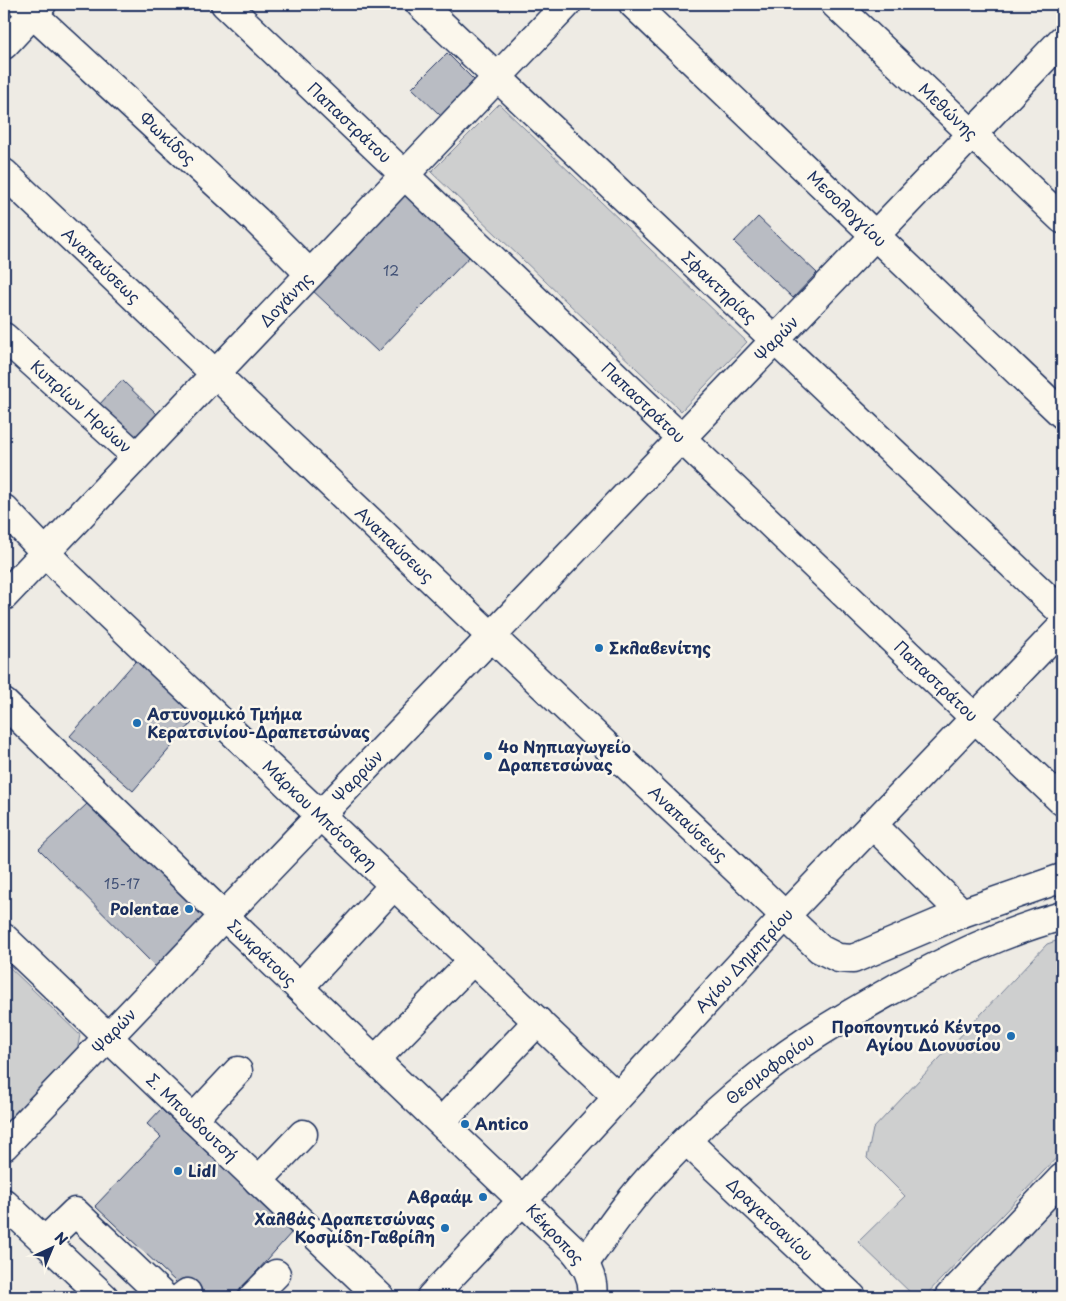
<svg xmlns="http://www.w3.org/2000/svg" width="1066" height="1301" font-family="'Playpen Sans',sans-serif">
<style>
.built{fill:#deddda}
.green{fill:#cecfcf;stroke:#747f96}
.building{fill:#b9bcc3;stroke:#1b2f5e}
.lines{fill:none;stroke-linecap:round;stroke-linejoin:round}
.minor-casing{stroke:#1b2f5e;stroke-width:31}
.major-casing{stroke:#1b2f5e;stroke-width:31}
.minor{stroke:#fbf7ec;stroke-width:28}
.major{stroke:#fbf7ec;stroke-width:28}
.poi-dot{fill:#1f6fb2;stroke:#fbf7ec;stroke-width:2}
.labels{text-anchor:middle;stroke-width:5;stroke-linejoin:round;paint-order:stroke}
.number-label{font-size:14px;fill:#425277}
.street-label{font-size:16px;fill:#1b2f5e;stroke:#fbf7ec}
.poi-label{font-size:16px;font-weight:bold;fill:#1b2f5e;stroke:#fbf7ec;text-anchor:start}
</style>
<rect width="100%" height="100%" fill="#eeebe4"/>
<filter id="ink" filterUnits="userSpaceOnUse"><feTurbulence type="fractalNoise" baseFrequency=".02" numOctaves="2"/><feDisplacementMap in="SourceGraphic" scale="10" xChannelSelector="R" yChannelSelector="G"/><feConvolveMatrix kernelMatrix="1 2 1 2 8 2 1 2 1" color-interpolation-filters="sRGB"/></filter>
<g filter="url(#ink)">
<!-- built -->
<path class="built" d="M 1062,1198 L 1062,1297 L 968,1297 Z"/>
<!-- green -->
<g class="green">
<path d="M 499,104 L 747,342 L 681,411 L 431,172 Z"/>
<path d="M 1062,939 L 1062,1152 L 924,1297 L 915,1297 L 858,1242 L 905,1196 L 867,1158 L 873,1129 L 1047,944 Z"/>
<path d="M 4,962 L 80,1035 L 77,1050 L 4,1128 Z"/>
</g>
<!-- building -->
<g class="building">
<path d="M 447,53 L 475,81 L 441,116 L 412,88 Z"/>
<path d="M 405,190 L 472,254 L 378,352 L 311,289 Z"/>
<path d="M 758,217 L 817,273 L 793,298 L 734,242 Z"/>
<path d="M 122,380 L 161,418 L 138,444 L 98,406 Z"/>
<path d="M 141,655 L 204,709 L 133,791 L 70,736 Z"/>
<path d="M 88,803 L 207,919 L 157,968 L 39,849 Z"/>
<path d="M 161,1109 L 292,1232 L 234,1297 L 192,1297 L 95,1206 L 161,1137 L 147,1124 Z"/>
</g>
<g class="lines">
<!-- minor casing -->
<g class="minor-casing">
<g id="minor">
<path id="s1" d="M 22,4 L 256,220 L 310,274"/>
<path id="s2" d="M 225,4 L 1062,801"/>
<path id="s3" d="M 420,4 L 1062,612"/>
<path id="s4" d="M 633,4 L 1062,414"/>
<path id="s5" d="M 835,4 L 1062,219"/>
<path d="M 4,45 L 42,4"/>
<path id="s6" d="M 4,173 L 820,949 L 838,958 L 853,959 L 962,913 L 1062,878"/>
<path id="s7" d="M 4,337 L 136,456"/>
<path id="s8" d="M 4,509 L 65,573 L 617,1097"/>
<path id="s9" d="M 4,596 L 567,4"/>
<path d="M 4,703 L 224,916 L 4,1146"/>
<path d="M 872,824 L 962,913"/>
<path id="s10" d="M 4,938 L 380,1297"/>
<path d="M 309,977 L 394,885"/>
<path d="M 385,1050 L 473,960"/>
<path d="M 449,1114 L 538,1021"/>
<path d="M 193,1119 L 238,1071"/>
<path id="s11" d="M 687,1141 L 852,1297"/>
<path d="M 258,1181 L 303,1134"/>
<path d="M 4,1203 L 104,1297"/>
<path d="M 45,1241 L 75,1212 L 164,1297"/>
<path id="s12" d="M 584,1264 C 607,1232 629,1199 656,1171 C 701,1123 756,1074 811,1038 C 840,1019 869,1003 899,986 C 952,957 1003,932 1062,916"/>
<path d="M 182,1297 L 187,1293"/>
<path d="M 253,1297 L 276,1274"/>
<path d="M 431,1297 L 523,1200"/>
<path d="M 949,1297 L 1062,1178"/>
</g>
</g>
<!-- major casing -->
<g class="major-casing">
<g id="major">
<path id="s13" d="M 523,1200 L 785,916 L 1062,627"/>
<path id="s14" d="M 592,1297 C 595,1278 585,1263 573,1249 L 224,916 L 1062,40"/>
</g>
</g>
<!-- minor -->
<use href="#minor" class="minor"/>
<!-- major -->
<use href="#major" class="major"/>
</g>
</g>
<!-- markers -->
<g class="poi-dot">
<circle cx="599" cy="648" r="5"/>
<circle cx="137" cy="723" r="5"/>
<circle cx="488" cy="756" r="5"/>
<circle cx="189" cy="909" r="5"/>
<circle cx="1011" cy="1036" r="5"/>
<circle cx="465" cy="1124" r="5"/>
<circle cx="178" cy="1171" r="5"/>
<circle cx="483" cy="1197" r="5"/>
<circle cx="445" cy="1228" r="5"/>
</g>
<g class="labels">
<!-- number labels -->
<g class="number-label">
<text x="391" y="276">12</text>
<text x="122" y="889">15-17</text>
</g>
<!-- street labels -->
<g class="street-label">
<text dy="6" stroke="none"><textPath href="#s5" startOffset="156">Μεθώνης</textPath></text>
<text dy="6" stroke="none"><textPath href="#s2" startOffset="172">Παπαστράτου</textPath></text>
<text dy="6" stroke="none"><textPath href="#s1" startOffset="198">Φωκίδος</textPath></text>
<text dy="6" stroke="none"><textPath href="#s4" startOffset="296">Μεσολογγίου</textPath></text>
<text dy="6" stroke="none"><textPath href="#s6" startOffset="134">Αναπαύσεως</textPath></text>
<text dy="6" stroke="none"><textPath href="#s3" startOffset="412">Σφακτηρίας</textPath></text>
<text dy="6" stroke="none"><textPath href="#s9" startOffset="409">Δογάνης</textPath></text>
<text dy="6" stroke="none"><textPath href="#s14" startOffset="1335">Ψαρών</textPath></text>
<text dy="6" stroke="none"><textPath href="#s2" startOffset="578">Παπαστράτου</textPath></text>
<text dy="6" stroke="none"><textPath href="#s7" startOffset="104">Κυπρίων Ηρώων</textPath></text>
<text dy="6" stroke="none"><textPath href="#s6" startOffset="539">Αναπαύσεως</textPath></text>
<text dy="6" stroke="none"><textPath href="#s2" startOffset="982">Παπαστράτου</textPath></text>
<text dy="6" stroke="none"><textPath href="#s14" startOffset="729">Ψαρρών</textPath></text>
<text dy="6" stroke="none"><textPath href="#s8" startOffset="440">Μάρκου Μπότσαρη</textPath></text>
<text dy="6" stroke="none"><textPath href="#s6" startOffset="944">Αναπαύσεως</textPath></text>
<text transform="translate(262 953) rotate(44)" y="6">Σωκράτους</text>
<text dy="6" stroke="none"><textPath href="#s13" startOffset="326">Αγίου Δημητρίου</textPath></text>
<text transform="translate(114 1031) rotate(-46)" y="6">Ψαρών</text>
<text dy="6" stroke="none"><textPath href="#s12" startOffset="271">Θεσμοφορίου</textPath></text>
<text dy="6" stroke="none"><textPath href="#s10" startOffset="260">Σ. Μπουδουτσή</textPath></text>
<text dy="6" stroke="none"><textPath href="#s11" startOffset="114">Δραγατσανίου</textPath></text>
<text transform="translate(555 1234) rotate(47)" y="6">Κέκροπος</text>
</g>
<!-- poi labels -->
<g class="poi-label">
<text x="609" y="654">Σκλαβενίτης</text>
<text x="147" y="720">Αστυνομικό Τμήμα<tspan x="147" dy="18">Κερατσινίου-Δραπετσώνας</tspan></text>
<text x="498" y="753">4ο Νηπιαγωγείο<tspan x="498" dy="18">Δραπετσώνας</tspan></text>
<text x="179" y="915" text-anchor="end">Polentae</text>
<text x="1001" y="1033" text-anchor="end">Προπονητικό Κέντρο<tspan x="1001" dy="18">Αγίου Διονυσίου</tspan></text>
<text x="475" y="1130">Antico</text>
<text x="188" y="1177">Lidl</text>
<text x="473" y="1203" text-anchor="end">Αβραάμ</text>
<text x="435" y="1225" text-anchor="end">Χαλβάς Δραπετσώνας<tspan x="435" dy="18">Κοσμίδη-Γαβρίλη</tspan></text>
</g>
</g>
<!-- margin -->
<rect width="1066" height="1301" fill="none" stroke="#fbf7ec" stroke-width="20"/>
<rect x="10" y="10" width="1046" height="1281" fill="none" stroke="#1b2f5e" stroke-width="2" filter="url(#ink)"/>
<!-- north arrow -->
<g transform="translate(52 1248) rotate(44)" stroke="#fbf7ec" stroke-width="4" paint-order="stroke">
<path d="M0-4L9 19L0 12L-9 19Z" fill="#1b2f5e"/>
<text y="-8" font-size="14" font-weight="bold" text-anchor="middle" fill="#1b2f5e">N</text>
</g>
</svg>
